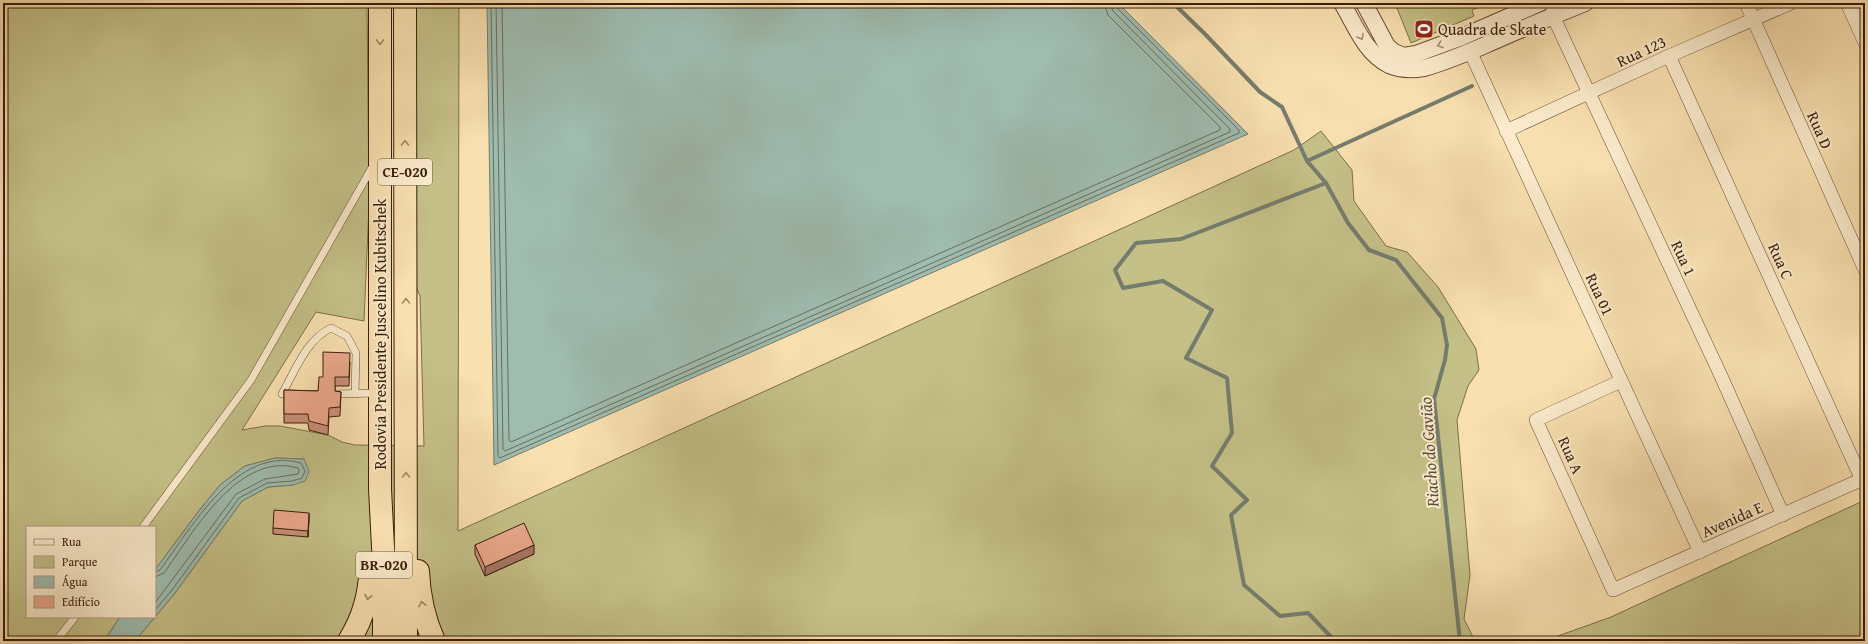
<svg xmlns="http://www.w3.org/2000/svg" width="1868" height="644" font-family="'Gentium Book Plus',serif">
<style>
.green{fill:#c4c087;stroke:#7f6e48}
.water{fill:#9ebcb0;stroke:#767c6d}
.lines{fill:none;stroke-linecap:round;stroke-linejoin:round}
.shore{stroke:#6c6c5c;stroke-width:1}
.stream{stroke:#767c6d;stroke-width:4}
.service-casing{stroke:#6a4d33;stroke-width:8}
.minor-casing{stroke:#6a4d33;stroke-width:14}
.tertiary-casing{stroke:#6a4d33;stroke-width:18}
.trunk-casing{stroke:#3a1c09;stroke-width:24}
.service{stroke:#fbebcc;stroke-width:7}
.minor{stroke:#fbebcc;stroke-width:13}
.tertiary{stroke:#fbebcc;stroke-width:16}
.trunk{stroke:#f9e0b0;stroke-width:22}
.wall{fill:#cb9079;stroke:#3a1c09}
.shaded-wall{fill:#a57663;stroke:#3a1c09}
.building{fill:#eca88d;stroke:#3a1c09}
.oneway{stroke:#a48e74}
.oneway2{stroke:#a38865}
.labels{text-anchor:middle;stroke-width:4;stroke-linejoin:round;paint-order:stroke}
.shield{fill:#fbebcc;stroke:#745a44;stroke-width:1}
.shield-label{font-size:15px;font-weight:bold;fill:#3a1c09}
.poi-label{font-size:16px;fill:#3a1c09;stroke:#fbebcc;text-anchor:start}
.street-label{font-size:16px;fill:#3a1c09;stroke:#fbebcc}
.water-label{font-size:17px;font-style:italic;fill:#584c3b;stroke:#fbebcc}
</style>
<rect width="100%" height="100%" fill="#f9e0b0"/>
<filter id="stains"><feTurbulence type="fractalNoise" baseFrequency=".005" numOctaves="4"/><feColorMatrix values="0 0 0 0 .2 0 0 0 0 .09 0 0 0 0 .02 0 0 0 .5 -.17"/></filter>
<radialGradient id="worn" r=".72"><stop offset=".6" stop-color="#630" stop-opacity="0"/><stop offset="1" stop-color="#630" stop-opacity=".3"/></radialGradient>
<!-- green -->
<g class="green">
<path d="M 3,3 L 367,3 L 369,206 L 364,321 L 316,312 L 242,430 L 265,426 L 280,426 L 328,435 L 342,442 L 355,445 L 424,446 L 420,296 L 415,284 L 414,3 L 459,3 L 458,531 L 1294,150 L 1321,131 L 1352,170 L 1354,201 L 1386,246 L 1407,252 L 1438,287 L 1476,349 L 1479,370 L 1468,386 L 1457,420 L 1470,575 L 1464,619 L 1475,641 L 135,641 L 175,593 L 242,501 L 268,487 L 293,485 L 304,459 L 275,458 L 245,466 L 220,485 L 198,512 L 155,570 L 155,527 L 27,527 L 27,617 L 120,617 L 104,641 L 3,641 Z"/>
<path d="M 1395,3 L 1479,3 L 1477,8 L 1472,10 L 1474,16 L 1411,43 Z"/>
<path d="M 1865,500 L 1865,641 L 1544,641 L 1611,617 Z"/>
</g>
<!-- water -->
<g class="water">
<path d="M 487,3 L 1118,3 L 1248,134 L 494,465 Z"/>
<path d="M 275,458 L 304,459 L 309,471 L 305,481 L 293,485 L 268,487 L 242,501 L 175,593 L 155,617 L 155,570 L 198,512 L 220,485 L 245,466 Z"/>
<path d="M 120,617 L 155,617 L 135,641 L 104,641 Z"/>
</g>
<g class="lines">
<!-- shore -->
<g class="shore">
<path d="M 491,3 L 498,456 L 500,458 L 1239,133 L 1239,130 L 1117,8 L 1115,3"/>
<path d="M 496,3 L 503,449 L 505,451 L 1230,132 L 1230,129 L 1113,11 L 1110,3"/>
<path d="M 502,3 L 509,440 L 511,442 L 1220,130 L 1220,127 L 1108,15 L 1104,3"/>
<path d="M 155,572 L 160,570 C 192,527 237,445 301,463 L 305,471 L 302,478 L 292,481 L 267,483 L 239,498 L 172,590 L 155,610"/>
<path d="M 155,577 L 164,573 C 193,533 238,451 298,468 L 299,471 L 298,474 L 265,479 L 236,494 L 155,603"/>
</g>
<!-- stream -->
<g class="stream">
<path d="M 1173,3 L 1205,34 L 1260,92 L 1282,107 L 1307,161 L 1326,183 L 1348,223 L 1369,250 L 1396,260 L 1442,318 L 1447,345 L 1445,360 L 1434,399 L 1460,641"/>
<path d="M 1307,161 L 1472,86"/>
<path d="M 1326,183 L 1181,239 L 1136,243 L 1115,270 L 1123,288 L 1163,281 L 1212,310 L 1186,358 L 1227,378 L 1232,433 L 1212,466 L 1247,500 L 1231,515 L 1244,585 L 1280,616 L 1308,613 L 1335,641"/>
</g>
<!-- service casing -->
<g class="service-casing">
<g id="service">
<path d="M 282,394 C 295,371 306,340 331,328 L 347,336 L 356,353 L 355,394"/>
<path d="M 335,394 L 377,393"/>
<path d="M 143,527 L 251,380 L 374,164"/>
<path d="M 56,641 L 75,617"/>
</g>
</g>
<!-- minor casing -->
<g class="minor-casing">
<g id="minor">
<path d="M 1553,3 L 1553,16 L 1721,376 L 1783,515"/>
<path d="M 1746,3 L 1865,270"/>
<path d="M 1847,3 L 1865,43"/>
<path d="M 1852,14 L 1865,9"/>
<path d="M 1470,51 L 1700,552"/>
<path d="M 1669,56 L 1862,480"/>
<path d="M 1506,131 L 1669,56 L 1791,3"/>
<path d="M 1621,381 L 1536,420 L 1613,590 L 1865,478"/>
</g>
</g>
<!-- tertiary casing -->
<g class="tertiary-casing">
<g id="tertiary">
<path d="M 1342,3 C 1355,25 1365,53 1389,65 C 1400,70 1412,70 1424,68 C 1446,62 1469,52 1490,43 C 1521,29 1553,16 1585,3"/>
<path d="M 1364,3 L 1387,46 L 1394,52 L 1404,56 L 1416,54 L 1462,37 L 1540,3"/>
</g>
</g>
<!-- trunk casing -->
<g class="trunk-casing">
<g id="trunk">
<path d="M 380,3 L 380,489 L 384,566 L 384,641"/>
<path d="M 405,3 L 406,641"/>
<path d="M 418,571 C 419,595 424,619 434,641"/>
<path d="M 349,641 C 364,616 369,596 371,567"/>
</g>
</g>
<!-- service -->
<use href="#service" class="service"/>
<!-- minor -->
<use href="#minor" class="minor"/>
<!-- tertiary -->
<use href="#tertiary" class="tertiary"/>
<!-- trunk -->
<use href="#trunk" class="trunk"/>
</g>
<!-- wall -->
<g class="wall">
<path d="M 350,362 L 349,386 L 335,386 L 335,391 L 341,392 L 340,416 L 329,417 L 328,435 L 309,430 L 308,423 L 284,423 L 284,390 L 318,391 L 323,377 Z"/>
<path d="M 309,519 L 308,537 L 273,534 L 273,528 Z"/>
<path d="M 475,545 L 534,554 L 485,576 L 475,554 Z"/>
</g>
<!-- shaded-wall -->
<g class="shaded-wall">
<path d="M 309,513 L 309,519 L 308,537 L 308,531 Z"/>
<path d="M 534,545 L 534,554 L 485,576 L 485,567 Z"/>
</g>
<!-- building -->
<g class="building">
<path d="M 323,352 L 350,353 L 349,377 L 335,377 L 335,391 L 341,392 L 340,407 L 329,408 L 328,426 L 309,421 L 308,414 L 284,414 L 284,390 L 318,391 L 319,377 L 323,377 Z"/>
<path d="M 274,510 L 309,513 L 308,531 L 273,528 Z"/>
<path d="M 524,523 L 534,545 L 485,567 L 475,545 Z"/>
</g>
<!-- one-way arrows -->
<defs><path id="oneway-chevron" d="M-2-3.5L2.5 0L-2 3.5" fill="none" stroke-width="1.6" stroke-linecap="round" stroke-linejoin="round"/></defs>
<g class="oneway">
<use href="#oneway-chevron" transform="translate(1361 37) rotate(61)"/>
<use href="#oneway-chevron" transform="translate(1440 45) rotate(160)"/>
</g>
<g class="oneway2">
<use href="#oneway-chevron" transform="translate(380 42) rotate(91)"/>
<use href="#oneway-chevron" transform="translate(405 143) rotate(-90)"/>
<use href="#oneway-chevron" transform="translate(406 301) rotate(-90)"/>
<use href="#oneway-chevron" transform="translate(406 475) rotate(-90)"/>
<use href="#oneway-chevron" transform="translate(368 597) rotate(101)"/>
<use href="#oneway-chevron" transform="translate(422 604) rotate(-102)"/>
</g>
<!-- icons -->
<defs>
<g id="stadium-square" transform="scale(1)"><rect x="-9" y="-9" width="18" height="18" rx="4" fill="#8f2418" stroke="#fbebcc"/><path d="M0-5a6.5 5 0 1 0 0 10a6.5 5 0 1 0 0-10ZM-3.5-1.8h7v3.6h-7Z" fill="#fff"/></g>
</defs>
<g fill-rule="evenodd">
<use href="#stadium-square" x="1424" y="29"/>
</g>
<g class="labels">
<!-- shield labels -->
<g class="shield">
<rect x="378" y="159" width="54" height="26" rx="3"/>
<rect x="356" y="552" width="56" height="26" rx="3"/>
</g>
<g class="shield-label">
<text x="405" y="177">CE-020</text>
<text x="384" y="570">BR-020</text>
</g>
<!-- poi labels -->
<g class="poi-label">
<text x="1438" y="35">Quadra de Skate</text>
</g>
<!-- street labels -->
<g class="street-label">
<text transform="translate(1641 51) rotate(-25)" y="6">Rua 123</text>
<text transform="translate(1820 130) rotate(66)" y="6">Rua D</text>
<text transform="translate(1684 258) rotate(65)" y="6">Rua 1</text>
<text transform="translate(1781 261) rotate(66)" y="6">Rua C</text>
<text transform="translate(1600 294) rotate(65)" y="6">Rua 01</text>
<text transform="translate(380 334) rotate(-90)" y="6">Rodovia Presidente Juscelino Kubitschek</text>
<text transform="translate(1571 455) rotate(66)" y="6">Rua A</text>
<text transform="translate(1732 519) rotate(-24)" y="6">Avenida E</text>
</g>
<!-- water labels -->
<g class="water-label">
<text transform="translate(1429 452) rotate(-94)" y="6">Riacho do Gavião</text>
</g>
</g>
<!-- margin -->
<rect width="1868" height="644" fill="none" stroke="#f9e0b0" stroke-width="16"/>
<rect x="4" y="4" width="1860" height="636" fill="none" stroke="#3a1c09" stroke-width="2"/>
<rect x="8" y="8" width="1852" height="628" fill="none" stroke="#3a1c09"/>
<!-- legend -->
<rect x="26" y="526" width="130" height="92" fill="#fbebcc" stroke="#ae987e"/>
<rect x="34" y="539" width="20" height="6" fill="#fbebcc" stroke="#ae987e"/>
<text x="62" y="546" font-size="12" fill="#3a1c09">Rua</text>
<rect x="34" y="556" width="20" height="12" fill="#c4c087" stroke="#ae987e"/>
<text x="62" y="566" font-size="12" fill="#3a1c09">Parque</text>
<rect x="34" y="576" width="20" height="12" fill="#9ebcb0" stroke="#ae987e"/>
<text x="62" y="586" font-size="12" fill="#3a1c09">Água</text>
<rect x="34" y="596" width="20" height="12" fill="#eca88d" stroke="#ae987e"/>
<text x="62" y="606" font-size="12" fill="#3a1c09">Edifício</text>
<rect width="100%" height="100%" filter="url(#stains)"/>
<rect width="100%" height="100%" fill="url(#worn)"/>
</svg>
